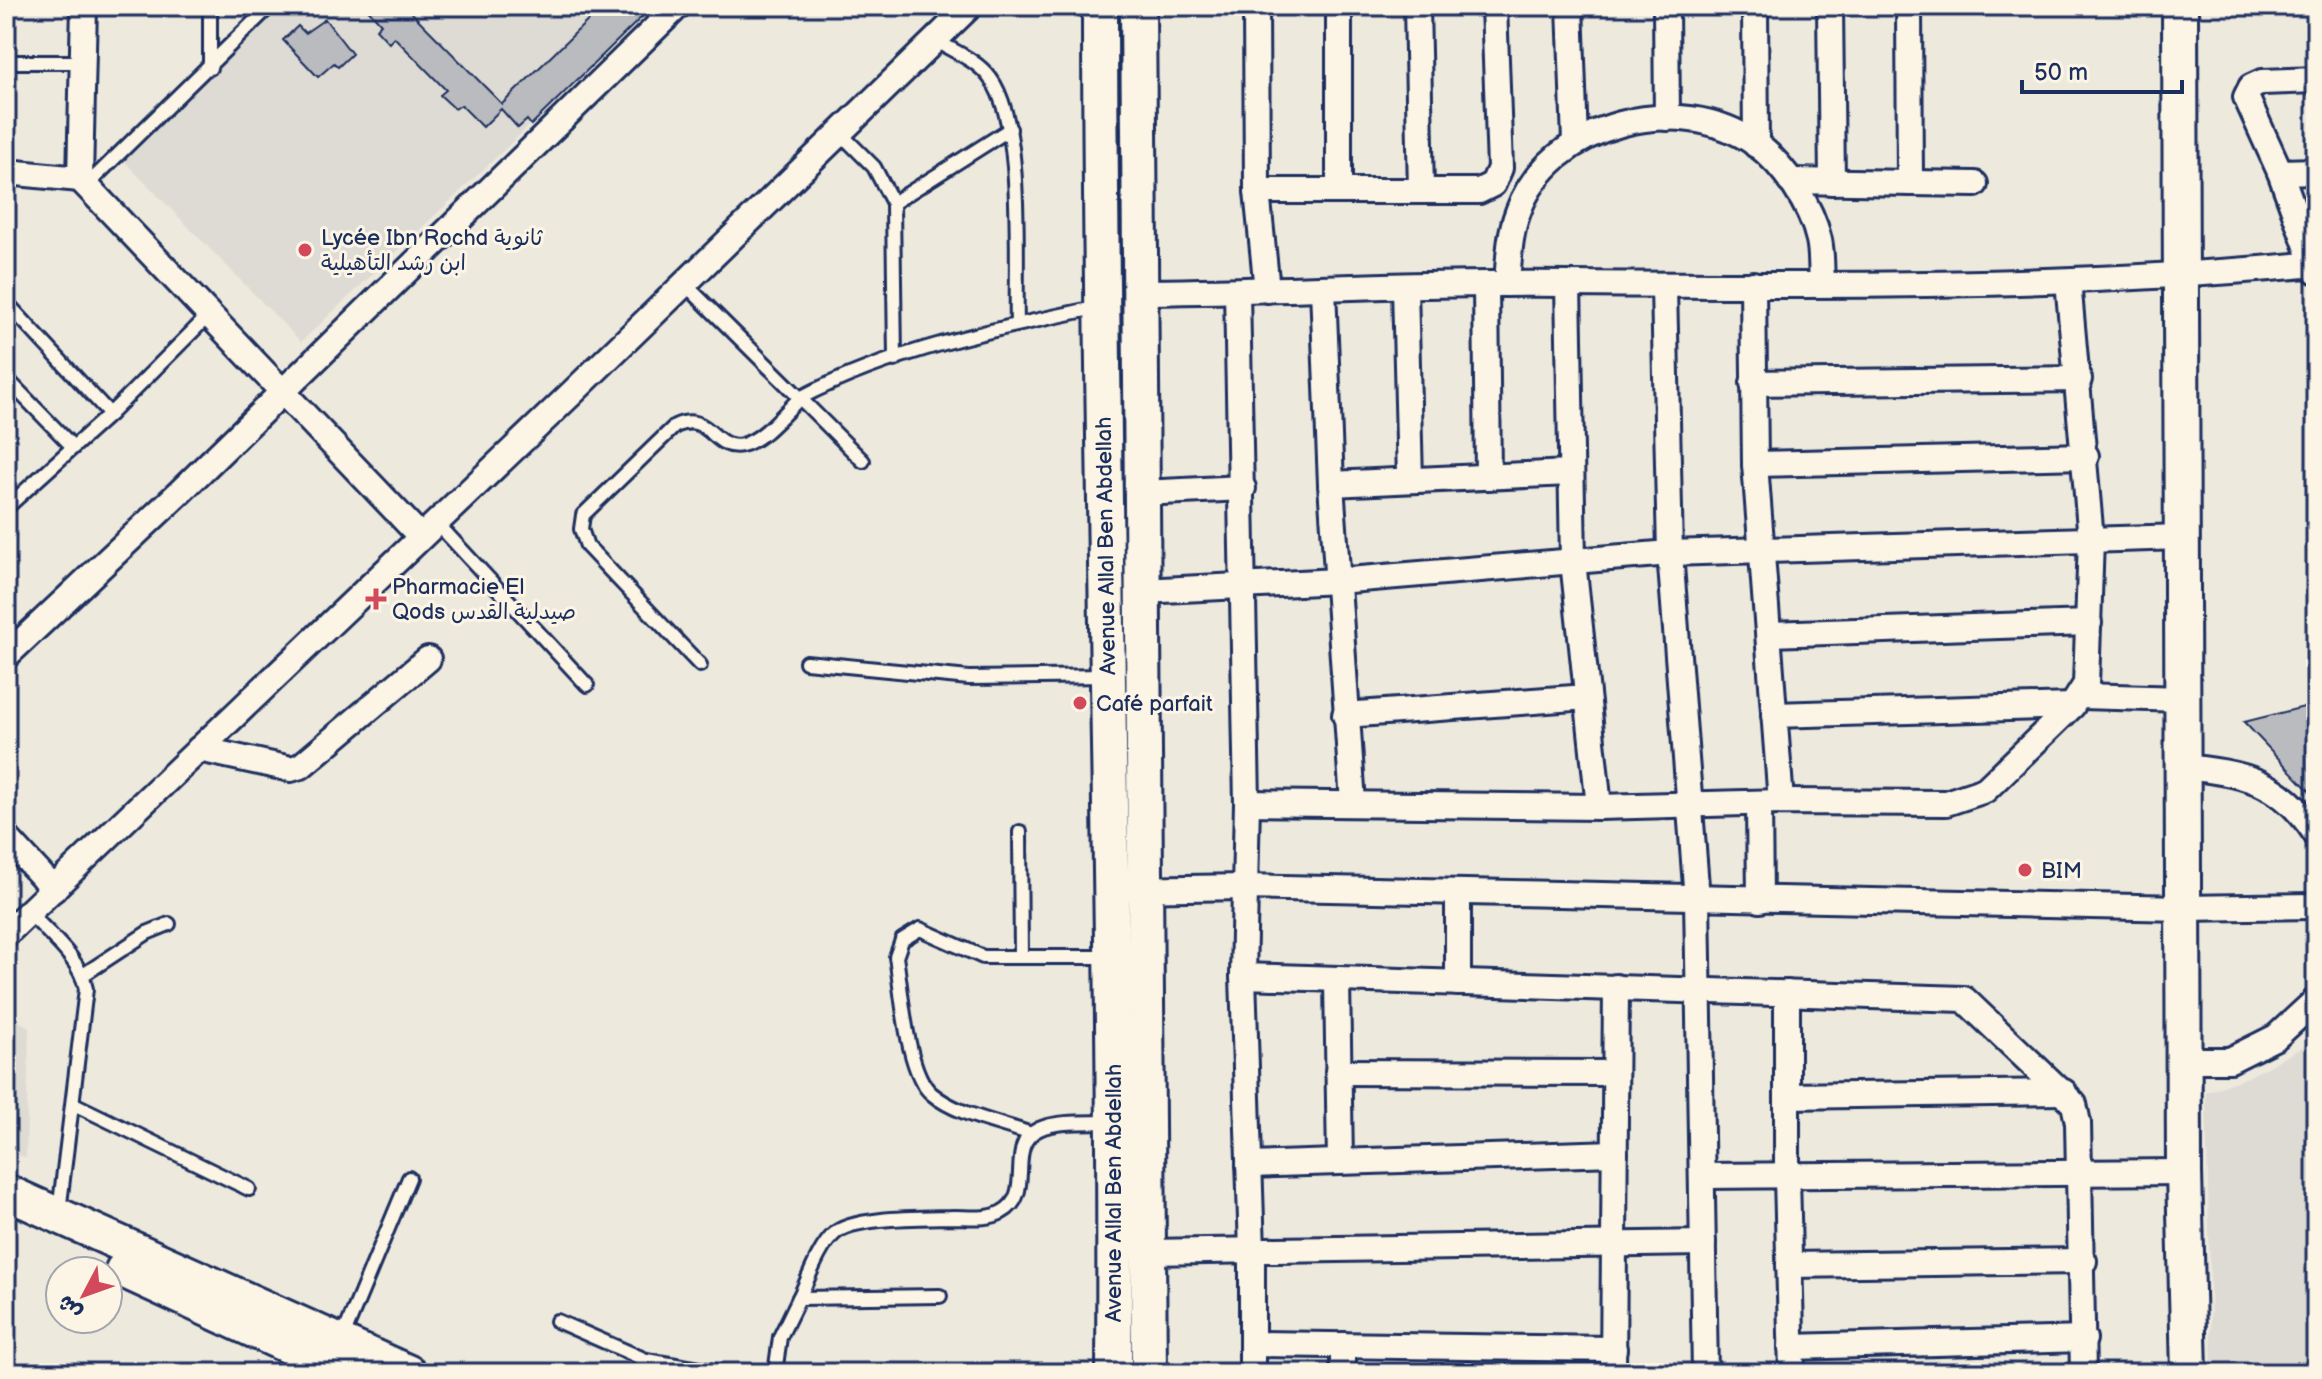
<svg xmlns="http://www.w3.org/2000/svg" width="2322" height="1379" font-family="'Balsamiq Sans','Playpen Sans Arabic',sans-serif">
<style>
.built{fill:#dedbd4}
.building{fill:#babbbe;stroke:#1b2f5e;stroke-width:2}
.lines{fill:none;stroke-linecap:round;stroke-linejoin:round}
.lane-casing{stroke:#1b2f5e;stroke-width:18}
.street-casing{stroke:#1b2f5e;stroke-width:30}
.secondary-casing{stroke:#1b2f5e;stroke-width:40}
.lane{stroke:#fcf5e5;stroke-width:12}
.street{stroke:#fcf5e5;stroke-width:24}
.secondary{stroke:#fcf5e5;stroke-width:34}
.poi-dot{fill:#d1495b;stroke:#fcf5e5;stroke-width:3}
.labels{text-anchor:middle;stroke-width:6;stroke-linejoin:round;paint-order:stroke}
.poi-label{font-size:22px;fill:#1b2f5e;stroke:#fcf5e5;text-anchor:start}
.street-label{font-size:22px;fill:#1b2f5e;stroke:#fcf5e5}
</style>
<rect width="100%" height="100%" fill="#eee9dd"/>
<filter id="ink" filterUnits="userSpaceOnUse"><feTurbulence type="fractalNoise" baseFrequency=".0125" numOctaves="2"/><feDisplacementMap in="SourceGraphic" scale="16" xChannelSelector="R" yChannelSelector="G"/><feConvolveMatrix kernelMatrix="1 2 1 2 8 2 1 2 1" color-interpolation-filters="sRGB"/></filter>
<g filter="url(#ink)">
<!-- built -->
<g class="built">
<path d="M 283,6 L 656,6 L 301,342 L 122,159 Z"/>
<path d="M 6,1014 L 29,1027 L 26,1158 L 6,1150 Z"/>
<path d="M 2316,1027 L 2316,1373 L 2212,1373 L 2206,1092 L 2248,1077 L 2303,1047 Z"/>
</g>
<!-- building -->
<g class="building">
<path d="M 365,6 L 405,6 L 502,104 L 603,6 L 653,6 L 531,125 L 527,120 L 518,128 L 501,109 L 483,127 L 461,105 L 455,109 L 440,95 L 446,90 L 394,37 L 389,43 L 376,29 L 381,24 Z"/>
<path d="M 325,19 L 352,54 L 338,67 L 334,63 L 318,77 L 283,40 L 298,26 L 305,33 Z"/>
<path d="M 2316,704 L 2316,798 L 2244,722 Z"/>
</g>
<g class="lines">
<!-- lane casing -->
<g class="lane-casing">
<g id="lane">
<path d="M 210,6 L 210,68"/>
<path d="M 935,40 C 953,51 977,60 990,78 C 1025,124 1015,264 1017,324"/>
<path d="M 6,62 L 82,62"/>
<path d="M 839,132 L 874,167 L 893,203 L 895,360"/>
<path d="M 86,186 L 270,6"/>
<path d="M 893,203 L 1010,129"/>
<path d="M 684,283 L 800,398 C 892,350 998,328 1100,307"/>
<path d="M 6,302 L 110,414"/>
<path d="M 6,378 L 73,447"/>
<path d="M 6,508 L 110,414 L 208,316"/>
<path d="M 435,521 L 587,685"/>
<path d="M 806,662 L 969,678 L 1104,676"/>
<path d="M 700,665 L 587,546 L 581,529 L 583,515 L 675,426 C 710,410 713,452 742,445 C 763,440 784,413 800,398 L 863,461"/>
<path d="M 1020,832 L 1021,957"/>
<path d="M 29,912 C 49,935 80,958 86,989 L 59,1212"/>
<path d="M 83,975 L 147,933 L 169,924"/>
<path d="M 74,1104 L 249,1189"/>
<path d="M 1031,1134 C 1001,1123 957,1115 932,1094 C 906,1073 902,991 896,957 L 902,940 L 920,929 L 983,957 L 1108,957"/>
<path d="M 799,1298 C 809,1278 818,1249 834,1234 C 852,1216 928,1218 954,1217 C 969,1217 988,1220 1002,1212 C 1036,1194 1004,1145 1039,1129 C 1059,1120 1090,1123 1112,1122"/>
<path d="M 557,1321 L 646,1360"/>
<path d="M 342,1339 L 409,1178"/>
<path d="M 642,1373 L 646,1360 L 724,1373"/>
<path d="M 775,1373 L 780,1337 L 799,1298 L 940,1296"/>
</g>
</g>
<!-- street casing -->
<g class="street-casing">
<g id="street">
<path d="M 84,6 L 80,179 L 420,536"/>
<path d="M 1256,6 L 1257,191 L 1267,290"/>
<path d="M 1339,6 L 1339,191"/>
<path d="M 1417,6 L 1421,191"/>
<path d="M 1570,6 L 1575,142"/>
<path d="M 1666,6 L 1667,118"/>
<path d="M 1755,6 L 1756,145"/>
<path d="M 1830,6 L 1832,182"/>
<path d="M 1909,6 L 1910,183"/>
<path d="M 2316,80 L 2262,82 L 2251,87 L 2246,97 L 2280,172 L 2316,271"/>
<path d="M 6,172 L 80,179"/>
<path d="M 2280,172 L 2316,171"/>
<path d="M 1790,181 L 1975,184"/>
<path d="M 1257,191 L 1479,191 L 1493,184 L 1500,168 L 1494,6"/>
<path d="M 1507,284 C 1509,260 1509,235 1518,212 C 1550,122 1680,90 1756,144 C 1784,165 1811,205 1819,240 C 1822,253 1821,269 1822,283"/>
<path d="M 1568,284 L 1573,561 L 1599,807"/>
<path d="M 1753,284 L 1755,464 L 1781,802"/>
<path d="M 1486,286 L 1488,477"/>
<path d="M 1664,287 L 1670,553 L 1697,899 L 1705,1373"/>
<path d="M 1405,288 L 1410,480"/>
<path d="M 1323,289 L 1331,484 L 1353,803"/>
<path d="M 1237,291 L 1247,803 L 1243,976 L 1252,1251 L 1252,1373"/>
<path d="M 1139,292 C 1282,291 1425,282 1568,284 C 1817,286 2068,288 2316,264"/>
<path d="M 1753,383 L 2079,379"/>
<path d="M 1755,464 L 2086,456"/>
<path d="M 1331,484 L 1570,473"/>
<path d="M 1142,493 L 1243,488"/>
<path d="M 1143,591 L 1337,581 L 1670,553 L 2182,537"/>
<path d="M 1770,634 L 2089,623"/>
<path d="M 6,656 L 180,492 L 678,6"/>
<path d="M 2081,696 L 2184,699"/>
<path d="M 1345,715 L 1587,697"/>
<path d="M 1774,715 L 2072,706"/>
<path d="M 199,749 L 291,769 L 301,766 L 428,659"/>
<path d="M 2183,767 C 2243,773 2281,780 2316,834"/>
<path d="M 1247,803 L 1599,807 L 1781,802 L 1946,803 L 1985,790 L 2072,706 L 2086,684 L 2091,539 L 2068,281"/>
<path d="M 1759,803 L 1760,900"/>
<path d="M 6,837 L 54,889"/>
<path d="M 1129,889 L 1244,887 L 2183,908 L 2316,906"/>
<path d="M 1458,893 L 1458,983"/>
<path d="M 6,934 L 571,394 L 970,6"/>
<path d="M 1243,976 L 1964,999 L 2074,1104 L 2078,1123 L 2083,1373"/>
<path d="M 1337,981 L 1340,1161"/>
<path d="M 1787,993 L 1787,1177 L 1792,1373"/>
<path d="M 2184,1060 L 2230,1060 L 2276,1037 L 2316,1000"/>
<path d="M 1338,1072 L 1614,1073"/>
<path d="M 1787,1096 L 2064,1092"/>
<path d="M 1249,1165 L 1615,1153"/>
<path d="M 1704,1176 L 2184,1172"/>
<path d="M 1148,1252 L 1703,1243"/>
<path d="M 1789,1265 L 2084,1261"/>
<path d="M 1253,1344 L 1614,1349"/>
<path d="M 1343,1345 L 1343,1373"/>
<path d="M 1791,1347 L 2084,1339"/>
<path d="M 1613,1373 L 1616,987"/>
</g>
</g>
<!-- secondary casing -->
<g class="secondary-casing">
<g id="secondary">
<path d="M 1100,6 C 1100,462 1117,917 1114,1373"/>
<path d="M 1138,6 L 1149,1373"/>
<path d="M 2180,6 L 2184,1172 L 2189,1373"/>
<path d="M 6,1192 L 409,1373"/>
<path d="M 123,1270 L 347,1373"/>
</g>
</g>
<!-- lane -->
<use href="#lane" class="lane"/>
<!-- street -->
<use href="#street" class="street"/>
<!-- secondary -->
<use href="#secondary" class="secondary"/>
</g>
</g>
<!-- markers -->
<g class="poi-dot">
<circle cx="305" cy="250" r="8"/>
<path d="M372 587h8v8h8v8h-8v8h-8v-8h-8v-8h8z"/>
<circle cx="1080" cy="703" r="8"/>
<circle cx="2025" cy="870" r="8"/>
</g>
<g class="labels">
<!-- poi labels -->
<g class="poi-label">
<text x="321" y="245">Lycée Ibn Rochd ثانوية<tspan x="321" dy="25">ابن رشد التأهيلية</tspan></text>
<text x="392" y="594">Pharmacie El<tspan x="392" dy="25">Qods صيدلية القدس</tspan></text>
<text x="1096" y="711">Café parfait</text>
<text x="2041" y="878">BIM</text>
</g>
<!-- street labels -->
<g class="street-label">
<text transform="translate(1105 546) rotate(-91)" y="8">Avenue Allal Ben Abdellah</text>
<text transform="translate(1113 1193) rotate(-90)" y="8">Avenue Allal Ben Abdellah</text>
</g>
</g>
<!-- margin -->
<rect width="2322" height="1379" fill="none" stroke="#fcf5e5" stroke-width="32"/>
<rect x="16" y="16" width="2290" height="1347" fill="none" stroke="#1b2f5e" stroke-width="3" filter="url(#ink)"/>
<!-- north arrow -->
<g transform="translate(84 1295) rotate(229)"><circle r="38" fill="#fcf5e5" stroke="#a2a6af" stroke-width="2"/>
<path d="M0-6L14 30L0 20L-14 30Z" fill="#d1495b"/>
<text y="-12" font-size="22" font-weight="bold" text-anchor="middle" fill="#1b2f5e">ش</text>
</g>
<!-- scale -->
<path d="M2022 80v12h160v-12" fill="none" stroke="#1b2f5e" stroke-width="4"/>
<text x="2034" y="80" font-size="24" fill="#1b2f5e" stroke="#fcf5e5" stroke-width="6" paint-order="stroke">50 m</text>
</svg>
